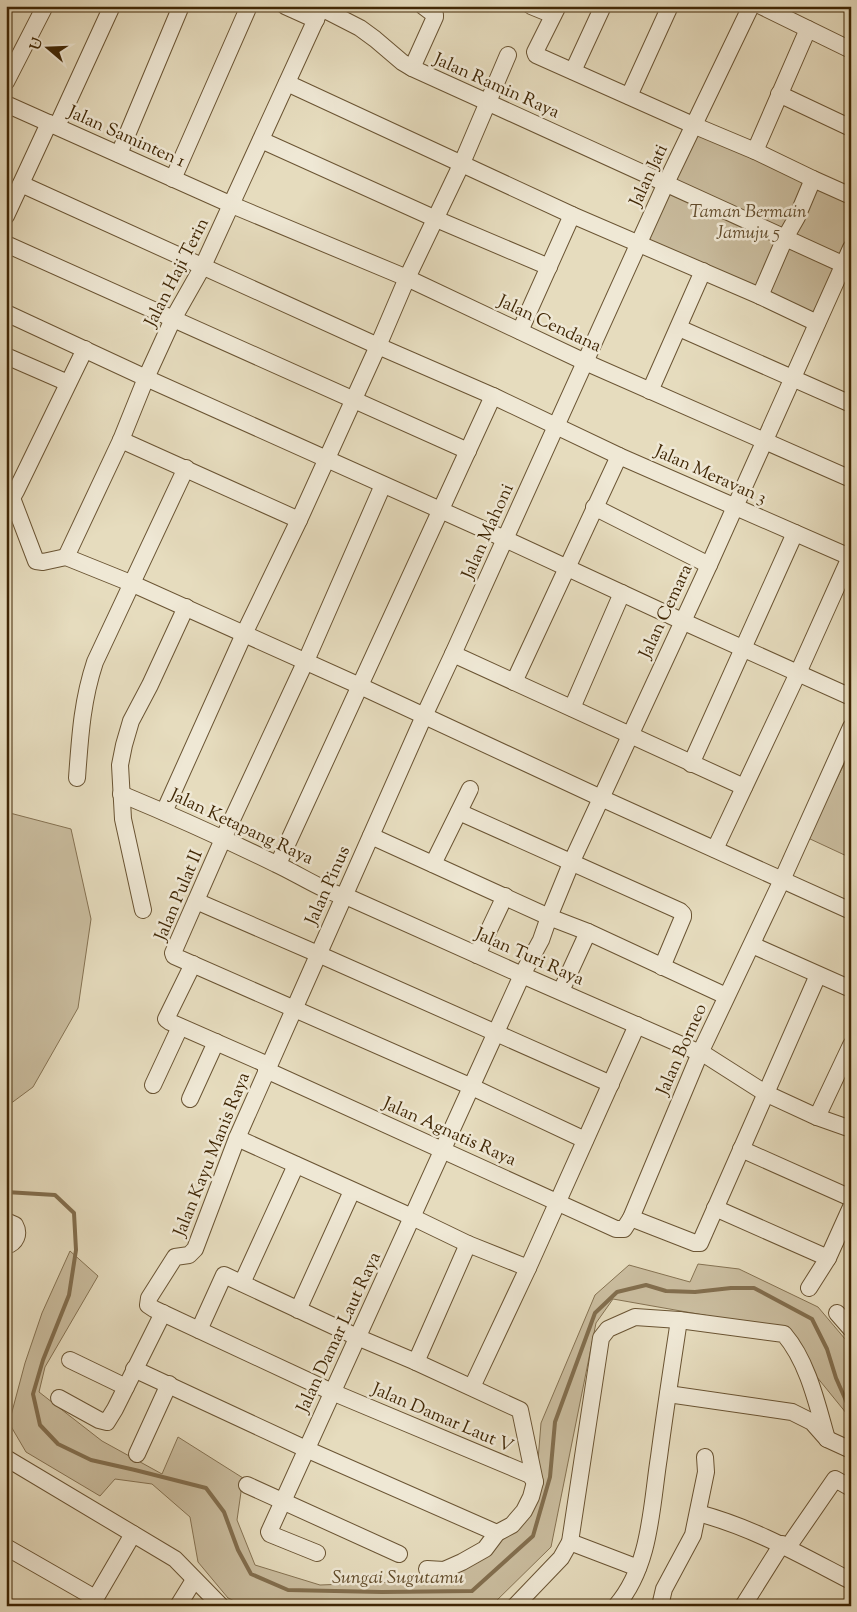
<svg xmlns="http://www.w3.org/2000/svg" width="857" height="1612" font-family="'Sorts Mill Goudy',serif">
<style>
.green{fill:#cabd9f;stroke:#857252}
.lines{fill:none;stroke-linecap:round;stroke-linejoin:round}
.stream{stroke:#826e4e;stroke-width:4}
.minor-casing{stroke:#6a5433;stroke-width:18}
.minor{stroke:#efe8d5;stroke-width:16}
.labels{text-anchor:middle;stroke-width:5;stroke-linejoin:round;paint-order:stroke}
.street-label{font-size:18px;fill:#402705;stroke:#efe8d5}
.park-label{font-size:18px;font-style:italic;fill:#624c2c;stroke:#efe8d5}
.water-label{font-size:19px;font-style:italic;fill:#614b2a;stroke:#efe8d5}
</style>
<rect width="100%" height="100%" fill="#e6dcbe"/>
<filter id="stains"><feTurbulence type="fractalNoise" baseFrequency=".004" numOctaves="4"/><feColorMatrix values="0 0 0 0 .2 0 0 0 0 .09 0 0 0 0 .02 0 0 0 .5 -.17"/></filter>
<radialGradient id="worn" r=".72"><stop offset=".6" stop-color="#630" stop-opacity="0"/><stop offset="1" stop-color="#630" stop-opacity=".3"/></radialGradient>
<!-- green -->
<g class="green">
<path d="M 693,125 L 851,196 L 851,248 L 817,323 L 639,244 Z"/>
<path d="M 851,750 L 851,858 L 808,838 Z"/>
<path d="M 6,812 L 71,829 L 91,919 L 78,1008 L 33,1087 L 6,1107 Z"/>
<path d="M 70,1251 L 98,1276 L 45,1367 L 39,1392 L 102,1441 L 162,1474 L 178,1437 L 243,1478 L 237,1520 L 255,1565 L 320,1585 L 423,1581 L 473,1560 L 536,1485 L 541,1423 L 595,1295 L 629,1265 L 690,1282 L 698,1264 L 739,1269 L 818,1307 L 851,1346 L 851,1419 L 777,1328 L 613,1299 L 596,1323 L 551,1547 L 491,1606 L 341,1606 L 299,1602 L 292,1606 L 245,1606 L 228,1598 L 198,1562 L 190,1517 L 152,1484 L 115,1479 L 100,1496 L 26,1452 L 9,1423 L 25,1363 L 42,1313 Z"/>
</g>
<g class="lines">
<!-- stream -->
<path class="stream" d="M 6,1192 L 55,1195 L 74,1213 L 76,1250 L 69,1295 L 43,1360 L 33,1394 L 40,1425 L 58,1444 L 91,1460 L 135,1470 L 206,1488 L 224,1512 L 238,1550 L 251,1574 L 288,1590 L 382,1592 L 472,1591 L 533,1536 L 550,1477 L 555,1422 L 595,1313 L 617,1292 L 646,1285 L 666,1291 L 695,1292 L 731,1288 L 754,1288 L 812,1319 L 827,1349 L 836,1378 L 851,1412"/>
<!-- minor casing -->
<g class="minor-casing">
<g id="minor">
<path d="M 285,6 L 316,20"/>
<path d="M 531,6 L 553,15"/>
<path d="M 558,6 L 535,52 L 536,55 L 693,125 L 755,151 L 813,179 L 851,196"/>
<path d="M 761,6 L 851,50"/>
<path d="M 321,8 L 360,28 L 375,39 L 402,62 L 412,68 L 487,102 L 851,268"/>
<path d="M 412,68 L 435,17 L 435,15 L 423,6"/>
<path d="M 573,71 L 603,6"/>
<path d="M 6,82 L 45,6"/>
<path d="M 287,83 L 572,215 L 760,296 L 817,323"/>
<path d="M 779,94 L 851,128"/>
<path d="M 629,96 L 670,6"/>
<path d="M 6,104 L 232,205 L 407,278 L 585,362 L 851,479"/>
<path d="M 57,126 L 112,6"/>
<path d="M 261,140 L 436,219 L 549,267"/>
<path d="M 755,151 L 808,29"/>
<path d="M 119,154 L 181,6"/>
<path d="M 173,179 L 249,6"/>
<path d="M 21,184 L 378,346 L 493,396 L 619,456 L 850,557"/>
<path d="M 6,216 L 49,123"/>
<path d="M 6,244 L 468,451"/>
<path d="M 760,296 L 785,238 L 797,217 L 813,179"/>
<path d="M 6,313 L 146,378 L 505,539 L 682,621 L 851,697"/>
<path d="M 679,328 L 851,404"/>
<path d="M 520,331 L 572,215"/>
<path d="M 6,356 L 68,383"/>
<path d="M 650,391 L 703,271"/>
<path d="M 121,440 L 299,520"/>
<path d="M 383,485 L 309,654 L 223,839 L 173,953 L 174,956 L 472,1087 L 585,1140"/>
<path d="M 12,498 L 36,561 L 43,562 L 66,557 L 133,584 L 360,686 L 601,798 L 851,911"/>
<path d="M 6,503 L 12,498 L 16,491 L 85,349"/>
<path d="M 594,507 L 709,565"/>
<path d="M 66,557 L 121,440 L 146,378 L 173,319 L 203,266 L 322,6"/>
<path d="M 453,654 L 744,787"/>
<path d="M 514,682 L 619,456"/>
<path d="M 572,708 L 622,593"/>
<path d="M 691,764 L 795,533"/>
<path d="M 77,778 C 80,737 82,701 95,662 L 186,468"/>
<path d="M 121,794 C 174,816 225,839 276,864 C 300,875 324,892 350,898 L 522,975 L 707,1056 L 765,1093 L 817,1117 L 851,1129"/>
<path d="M 164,812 L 244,634 L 299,520 L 378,346 L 407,278 L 462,163 L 508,55"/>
<path d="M 459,812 L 680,911 L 683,914 L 683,917 L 662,967"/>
<path d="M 371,836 L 549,917 L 588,932 L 726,996"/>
<path d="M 715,849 L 798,673 L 851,555"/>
<path d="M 278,864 L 493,396"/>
<path d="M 433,864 L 470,789"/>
<path d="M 196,901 L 318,954 L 611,1084"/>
<path d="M 143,910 L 123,819 L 120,765 L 124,745 L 131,721 L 150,685 L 186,607"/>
<path d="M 752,945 L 851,989"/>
<path d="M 477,955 L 505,896"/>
<path d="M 193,964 L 166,1019 L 170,1022 L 268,1065"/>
<path d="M 561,991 L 588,932"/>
<path d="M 266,1070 L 616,1229 L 624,1229 L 631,1218 L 700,1053 L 782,880 L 851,727"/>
<path d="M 153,1085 L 180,1027"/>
<path d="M 190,1099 L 216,1042"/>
<path d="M 817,1117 L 851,1045"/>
<path d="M 237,1138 L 412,1217 L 468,1244 L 528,1268"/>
<path d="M 741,1149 L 851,1198"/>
<path d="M 715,1208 L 828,1258"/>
<path d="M 631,1218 L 695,1243 L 700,1243 L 818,975"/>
<path d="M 6,1221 L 15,1225 C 20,1234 16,1243 6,1246"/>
<path d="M 242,1283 L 296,1165"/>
<path d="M 809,1288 L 828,1258 L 851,1207"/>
<path d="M 298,1310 L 352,1191"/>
<path d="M 837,1313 L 851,1329"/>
<path d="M 199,1330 L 224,1275 L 357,1337 L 416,1362 L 520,1410 L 535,1482 L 531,1497 L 524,1511 L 512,1525 L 497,1533 L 485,1549 L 462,1562 L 444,1570 L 427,1569"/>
<path d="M 70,1360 L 126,1387"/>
<path d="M 416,1362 L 468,1244"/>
<path d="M 134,1369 L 306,1449 L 497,1533"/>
<path d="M 472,1387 L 528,1268 L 637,1025"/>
<path d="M 668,1394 L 792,1412 L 812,1422 L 827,1439 L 851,1450"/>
<path d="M 59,1398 L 99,1420 L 107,1422 L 115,1409 L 163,1313"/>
<path d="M 137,1454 L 169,1384"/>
<path d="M 6,1458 L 175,1559 L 221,1606"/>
<path d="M 535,1482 L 530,1475 L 332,1392 L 154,1309 L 148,1305 L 149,1298 L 175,1257 L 189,1255 L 195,1249 L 237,1138 L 424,716 L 453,654 L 666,183 L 751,6"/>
<path d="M 247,1485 L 399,1554"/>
<path d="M 698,1513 C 754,1528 799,1554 851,1581"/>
<path d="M 570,1542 L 638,1568"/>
<path d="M 6,1547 L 95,1598"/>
<path d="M 788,1547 L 835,1479 L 851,1488"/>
<path d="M 317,1553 L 270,1534 L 269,1532 L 522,975 L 541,940 L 549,917 L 572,861 L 709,565 L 851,248"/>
<path d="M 91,1606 L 133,1534"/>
<path d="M 178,1606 L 194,1580"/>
<path d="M 515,1606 L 561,1558 L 570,1542 L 601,1338 L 608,1329 L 635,1317 L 679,1320 L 784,1334 C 808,1362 817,1404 827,1439"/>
<path d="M 616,1606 C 651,1565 651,1508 659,1457 C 665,1411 672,1366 679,1320"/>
<path d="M 660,1606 L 664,1589 L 693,1535 L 706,1472 L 705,1457"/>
<path d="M 743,1606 L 782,1544"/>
</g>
</g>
<!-- minor -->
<use href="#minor" class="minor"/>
</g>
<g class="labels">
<!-- street labels -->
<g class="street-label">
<text transform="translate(497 85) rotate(24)" y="6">Jalan Ramin Raya</text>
<text transform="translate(127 136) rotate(24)" y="6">Jalan Saminten 1</text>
<text transform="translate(648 175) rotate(-65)" y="6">Jalan Jati</text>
<text transform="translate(176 272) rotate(-63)" y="6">Jalan Haji Terin</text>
<text transform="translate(550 323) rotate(25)" y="6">Jalan Cendana</text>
<text transform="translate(711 474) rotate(24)" y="6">Jalan Meravan 3</text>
<text transform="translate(487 531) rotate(-66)" y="6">Jalan Mahoni</text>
<text transform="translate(665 611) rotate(-65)" y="6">Jalan Cemara</text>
<text transform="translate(242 826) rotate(25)" y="6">Jalan Ketapang Raya</text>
<text transform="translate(327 885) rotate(-66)" y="6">Jalan Pinus</text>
<text transform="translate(178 895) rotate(-67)" y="6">Jalan Pulat II</text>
<text transform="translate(530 956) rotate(24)" y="6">Jalan Turi Raya</text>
<text transform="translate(681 1049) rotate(-66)" y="6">Jalan Borneo</text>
<text transform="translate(450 1131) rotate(24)" y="6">Jalan Agnatis Raya</text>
<text transform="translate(211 1154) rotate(-68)" y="6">Jalan Kayu Manis Raya</text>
<text transform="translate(338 1332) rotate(-65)" y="6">Jalan Damar Laut Raya</text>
<text transform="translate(443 1417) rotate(23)" y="6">Jalan Damar Laut V</text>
</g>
<!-- park labels -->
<g class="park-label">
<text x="748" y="217">Taman Bermain<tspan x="748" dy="21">Jamuju 5</tspan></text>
</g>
<!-- water labels -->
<g class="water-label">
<text x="398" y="1583">Sungai Sugutamu</text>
</g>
</g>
<!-- margin -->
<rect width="857" height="1612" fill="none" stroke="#e6dcbe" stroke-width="25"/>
<rect x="8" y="8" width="842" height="1597" fill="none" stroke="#402705" stroke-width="2.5"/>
<rect x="12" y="12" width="832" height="1587" fill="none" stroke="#402705"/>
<!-- north arrow -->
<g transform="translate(48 48) rotate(289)" stroke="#efe8d5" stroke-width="4" paint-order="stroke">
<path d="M0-4L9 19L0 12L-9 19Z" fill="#402705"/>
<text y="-8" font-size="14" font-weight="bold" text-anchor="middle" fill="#402705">U</text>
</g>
<rect width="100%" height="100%" filter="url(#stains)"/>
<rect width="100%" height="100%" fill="url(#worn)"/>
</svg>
